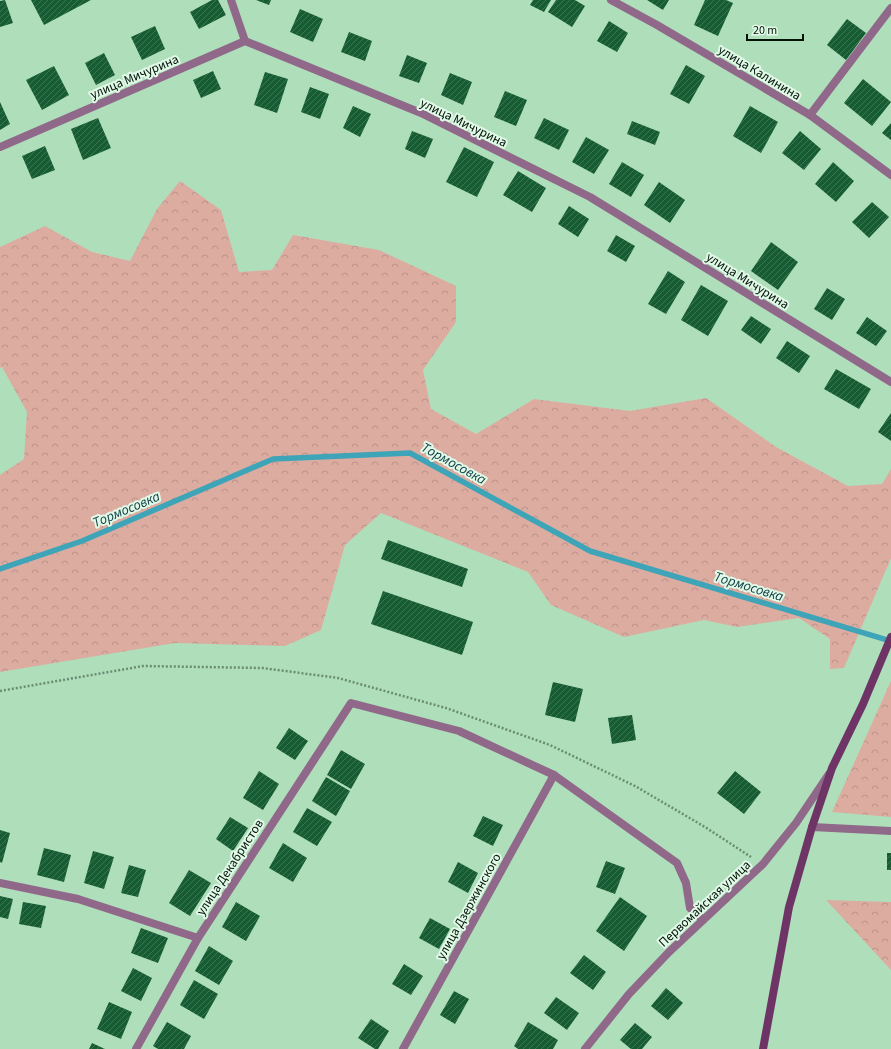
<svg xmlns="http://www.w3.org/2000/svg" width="891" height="1049" font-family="'Source Sans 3',sans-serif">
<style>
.forest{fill:url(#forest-crowns)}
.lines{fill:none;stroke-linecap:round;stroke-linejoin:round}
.stream{stroke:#3ea4b7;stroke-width:5.5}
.building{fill:url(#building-hatch)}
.path{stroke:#6a8c73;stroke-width:2.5;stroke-dasharray:2 2;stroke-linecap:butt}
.service{stroke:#906889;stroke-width:8}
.minor{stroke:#906889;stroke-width:8}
.secondary{stroke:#6e3466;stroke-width:8}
.labels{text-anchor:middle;stroke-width:4;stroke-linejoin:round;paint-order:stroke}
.street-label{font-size:13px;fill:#031308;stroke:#e1f9e7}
.water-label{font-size:14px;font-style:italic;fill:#124049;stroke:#e1f9e7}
</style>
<defs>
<pattern id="forest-crowns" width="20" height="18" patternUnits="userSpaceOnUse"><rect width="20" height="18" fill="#ddaca1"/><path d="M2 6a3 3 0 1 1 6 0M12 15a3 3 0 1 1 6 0" fill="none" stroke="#bc9389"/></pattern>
<pattern id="building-hatch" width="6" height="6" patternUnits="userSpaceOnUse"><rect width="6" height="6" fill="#175d33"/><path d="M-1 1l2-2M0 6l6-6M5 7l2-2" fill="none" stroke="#3e7454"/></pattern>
</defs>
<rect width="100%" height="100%" fill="#afdebb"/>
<!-- forest -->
<g class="forest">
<path d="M 180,181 L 221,210 L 239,272 L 272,270 L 293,235 L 379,250 L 456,286 L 456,322 L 423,370 L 431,409 L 476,434 L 534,399 L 630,411 L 706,398 L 776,447 L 848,486 L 882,484 L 891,469 L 891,558 L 844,668 L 830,669 L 830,639 L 799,618 L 737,627 L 704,620 L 624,637 L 551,605 L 528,572 L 381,513 L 345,545 L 321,630 L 285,646 L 175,643 L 0,672 L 0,475 L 24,459 L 27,412 L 2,367 L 0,368 L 0,247 L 45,226 L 92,252 L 130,261 L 157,209 Z"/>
<path d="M 891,681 L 891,817 L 832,812 Z"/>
<path d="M 826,900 L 891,902 L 891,970 Z"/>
</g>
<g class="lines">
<!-- stream -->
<path class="stream" d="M 0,569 L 82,541 L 273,459 L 410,453 L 590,551 L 891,641"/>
</g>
<!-- building -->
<g class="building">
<path d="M 5,0 L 13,23 L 0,27 L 0,1 Z"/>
<path d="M 31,0 L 91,0 L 44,25 Z"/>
<path d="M 212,0 L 218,0 L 226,15 L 199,29 L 190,12 Z"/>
<path d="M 256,0 L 271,0 L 269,5 Z"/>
<path d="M 533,0 L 551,0 L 544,12 L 530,5 Z"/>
<path d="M 556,0 L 575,0 L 585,6 L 572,27 L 548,12 Z"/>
<path d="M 647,0 L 669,0 L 663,10 Z"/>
<path d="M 705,0 L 726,0 L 733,3 L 718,36 L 694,25 Z"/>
<path d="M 300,9 L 323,19 L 313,42 L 290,32 Z"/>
<path d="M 847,19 L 866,33 L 846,60 L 827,45 Z"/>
<path d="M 609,21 L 628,33 L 617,52 L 597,41 Z"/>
<path d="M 155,26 L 165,49 L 142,60 L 131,37 Z"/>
<path d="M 349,32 L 372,41 L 365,61 L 341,52 Z"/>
<path d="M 104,53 L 115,75 L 96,85 L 85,63 Z"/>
<path d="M 407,55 L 427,63 L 419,83 L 399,76 Z"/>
<path d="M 686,65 L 705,76 L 689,104 L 670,94 Z"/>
<path d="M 54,66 L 69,95 L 42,110 L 26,80 Z"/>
<path d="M 213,71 L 221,89 L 201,98 L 193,80 Z"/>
<path d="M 265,72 L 288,79 L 277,113 L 254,105 Z"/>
<path d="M 450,73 L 472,82 L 463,105 L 441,95 Z"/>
<path d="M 863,79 L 891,102 L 872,126 L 844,103 Z"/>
<path d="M 310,87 L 329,94 L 320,119 L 301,112 Z"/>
<path d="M 505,91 L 527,100 L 516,126 L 494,117 Z"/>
<path d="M 0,102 L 10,124 L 0,130 Z"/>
<path d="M 353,106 L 371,114 L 360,137 L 343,128 Z"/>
<path d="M 750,106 L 778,122 L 761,153 L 733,136 Z"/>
<path d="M 98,118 L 111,148 L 83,160 L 71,129 Z"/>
<path d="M 544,118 L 569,130 L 559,150 L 534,138 Z"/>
<path d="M 632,121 L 660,132 L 655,145 L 627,134 Z"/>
<path d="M 891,123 L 891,140 L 882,133 Z"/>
<path d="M 412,131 L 433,139 L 425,158 L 405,149 Z"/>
<path d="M 800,131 L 821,149 L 804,170 L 782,153 Z"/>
<path d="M 586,137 L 609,150 L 594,174 L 572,162 Z"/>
<path d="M 45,146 L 55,170 L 32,179 L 22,156 Z"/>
<path d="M 464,147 L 494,162 L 477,197 L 446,182 Z"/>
<path d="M 622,162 L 644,175 L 631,197 L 609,184 Z"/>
<path d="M 833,162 L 854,181 L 836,202 L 815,184 Z"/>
<path d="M 518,171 L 546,188 L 532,212 L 503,195 Z"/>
<path d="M 659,182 L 685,200 L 670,223 L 644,205 Z"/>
<path d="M 872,202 L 889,217 L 869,238 L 852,222 Z"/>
<path d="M 569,206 L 589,219 L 578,237 L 558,224 Z"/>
<path d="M 616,235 L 635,246 L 626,262 L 607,251 Z"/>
<path d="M 771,242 L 798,262 L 778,290 L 751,271 Z"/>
<path d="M 668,271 L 685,282 L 666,314 L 648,304 Z"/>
<path d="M 701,285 L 728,301 L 708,336 L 681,320 Z"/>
<path d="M 827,288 L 845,299 L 832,320 L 814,309 Z"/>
<path d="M 751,316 L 771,329 L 761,344 L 741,330 Z"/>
<path d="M 867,317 L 887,331 L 876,346 L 856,333 Z"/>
<path d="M 787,341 L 810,356 L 799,373 L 776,358 Z"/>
<path d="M 836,369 L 871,389 L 859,409 L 824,389 Z"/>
<path d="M 891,413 L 891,441 L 878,432 Z"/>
<path d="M 388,540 L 468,569 L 462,587 L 381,559 Z"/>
<path d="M 383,591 L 473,622 L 462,655 L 371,624 Z"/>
<path d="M 553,682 L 583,689 L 575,722 L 545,715 Z"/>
<path d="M 632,715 L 636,740 L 612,744 L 608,718 Z"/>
<path d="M 289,728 L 308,741 L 295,760 L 276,748 Z"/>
<path d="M 341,750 L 365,764 L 351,789 L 327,775 Z"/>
<path d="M 259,771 L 279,784 L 263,810 L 243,798 Z"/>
<path d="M 735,771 L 761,792 L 744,814 L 717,793 Z"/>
<path d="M 326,777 L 350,791 L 336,816 L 312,801 Z"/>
<path d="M 307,808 L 332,822 L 317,846 L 293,832 Z"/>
<path d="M 483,816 L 503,825 L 493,846 L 473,836 Z"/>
<path d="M 230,817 L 248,828 L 233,851 L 216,839 Z"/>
<path d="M 0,830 L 10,833 L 2,863 L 0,862 Z"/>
<path d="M 283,843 L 307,858 L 293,882 L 269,868 Z"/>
<path d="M 44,848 L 71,855 L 64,882 L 37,875 Z"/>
<path d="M 93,851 L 114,857 L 104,889 L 84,883 Z"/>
<rect x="887" y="853" width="4" height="17"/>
<path d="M 606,861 L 625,868 L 615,894 L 596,887 Z"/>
<path d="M 458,862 L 478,873 L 468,893 L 448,882 Z"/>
<path d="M 129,865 L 146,870 L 138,897 L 121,893 Z"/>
<path d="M 189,870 L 211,883 L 190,916 L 169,903 Z"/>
<path d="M 0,896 L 13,899 L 8,919 L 0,917 Z"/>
<path d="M 620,897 L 647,916 L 624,951 L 596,931 Z"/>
<path d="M 23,902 L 46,906 L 41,928 L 19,924 Z"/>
<path d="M 236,902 L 260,916 L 246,941 L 222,927 Z"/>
<path d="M 430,918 L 450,929 L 439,949 L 419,938 Z"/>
<path d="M 141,928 L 168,938 L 158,963 L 131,953 Z"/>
<path d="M 209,946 L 233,961 L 219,985 L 195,971 Z"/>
<path d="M 584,955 L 606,972 L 593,990 L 570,973 Z"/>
<path d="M 404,964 L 423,976 L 411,995 L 392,984 Z"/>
<path d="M 133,968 L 152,978 L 141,1001 L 121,991 Z"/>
<path d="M 194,980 L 218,994 L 204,1019 L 180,1005 Z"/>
<path d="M 666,988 L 683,1003 L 668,1020 L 651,1006 Z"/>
<path d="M 454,991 L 469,999 L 455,1024 L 440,1015 Z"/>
<path d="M 556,997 L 579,1013 L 567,1030 L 544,1013 Z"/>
<path d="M 109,1002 L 132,1012 L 121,1039 L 97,1029 Z"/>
<path d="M 371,1019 L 389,1031 L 378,1049 L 375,1049 L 358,1038 Z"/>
<path d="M 167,1022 L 191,1036 L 184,1049 L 158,1049 L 153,1046 Z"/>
<path d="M 528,1022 L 558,1040 L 553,1049 L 518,1049 L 514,1046 Z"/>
<path d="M 635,1023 L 652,1037 L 642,1049 L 631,1049 L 620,1040 Z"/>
<path d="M 92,1043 L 105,1049 L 89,1049 Z"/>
</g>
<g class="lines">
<!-- path -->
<path class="path" d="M 0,691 L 143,666 L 263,668 L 338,678 L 446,708 L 550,745 L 635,786 L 705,827 L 751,857"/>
<!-- service -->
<path class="service" d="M 812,827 L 891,831"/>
<!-- minor -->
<g class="minor">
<path d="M 231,0 L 245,41"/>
<path d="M 611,0 L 657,25 L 810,115 L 891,175"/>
<path d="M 810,115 L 891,8"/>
<path d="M 0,147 L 245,41 L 421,113 L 590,197 L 891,382"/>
<path d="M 0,883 L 78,899 L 198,938"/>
<path d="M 136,1049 L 198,938 L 351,703 L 459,731 L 554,775 L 677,863 L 686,883 L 690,908 L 703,920"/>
<path d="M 403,1049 L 554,775"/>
<path d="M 585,1049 L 629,994 L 669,952 L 763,864 L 796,823 L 829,774"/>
</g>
<!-- secondary -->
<path class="secondary" d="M 763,1049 L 789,907 L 812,827 L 832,768 L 863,704 L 891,637"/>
</g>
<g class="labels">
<!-- street labels -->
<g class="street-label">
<text transform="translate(760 72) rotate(31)" y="5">улица Калинина</text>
<text transform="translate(134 76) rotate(-23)" y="5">улица Мичурина</text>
<text transform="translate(464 122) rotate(26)" y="5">улица Мичурина</text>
<text transform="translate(748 280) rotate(32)" y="5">улица Мичурина</text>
<text transform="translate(229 867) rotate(-57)" y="5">улица Декабристов</text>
<text transform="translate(704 903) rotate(-43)" y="5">Первомайская улица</text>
<text transform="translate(468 906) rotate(-61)" y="5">улица Дзержинского</text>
</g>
<!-- water labels -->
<g class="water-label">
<text transform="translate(454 463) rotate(29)" y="5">Тормосовка</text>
<text transform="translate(126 509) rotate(-23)" y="5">Тормосовка</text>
<text transform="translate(749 586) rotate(17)" y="5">Тормосовка</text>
</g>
</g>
<!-- scale -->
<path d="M747 34v6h56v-6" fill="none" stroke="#031308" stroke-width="2"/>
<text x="753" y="34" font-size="12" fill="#031308" stroke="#e1f9e7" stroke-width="3" paint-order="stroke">20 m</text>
</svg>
